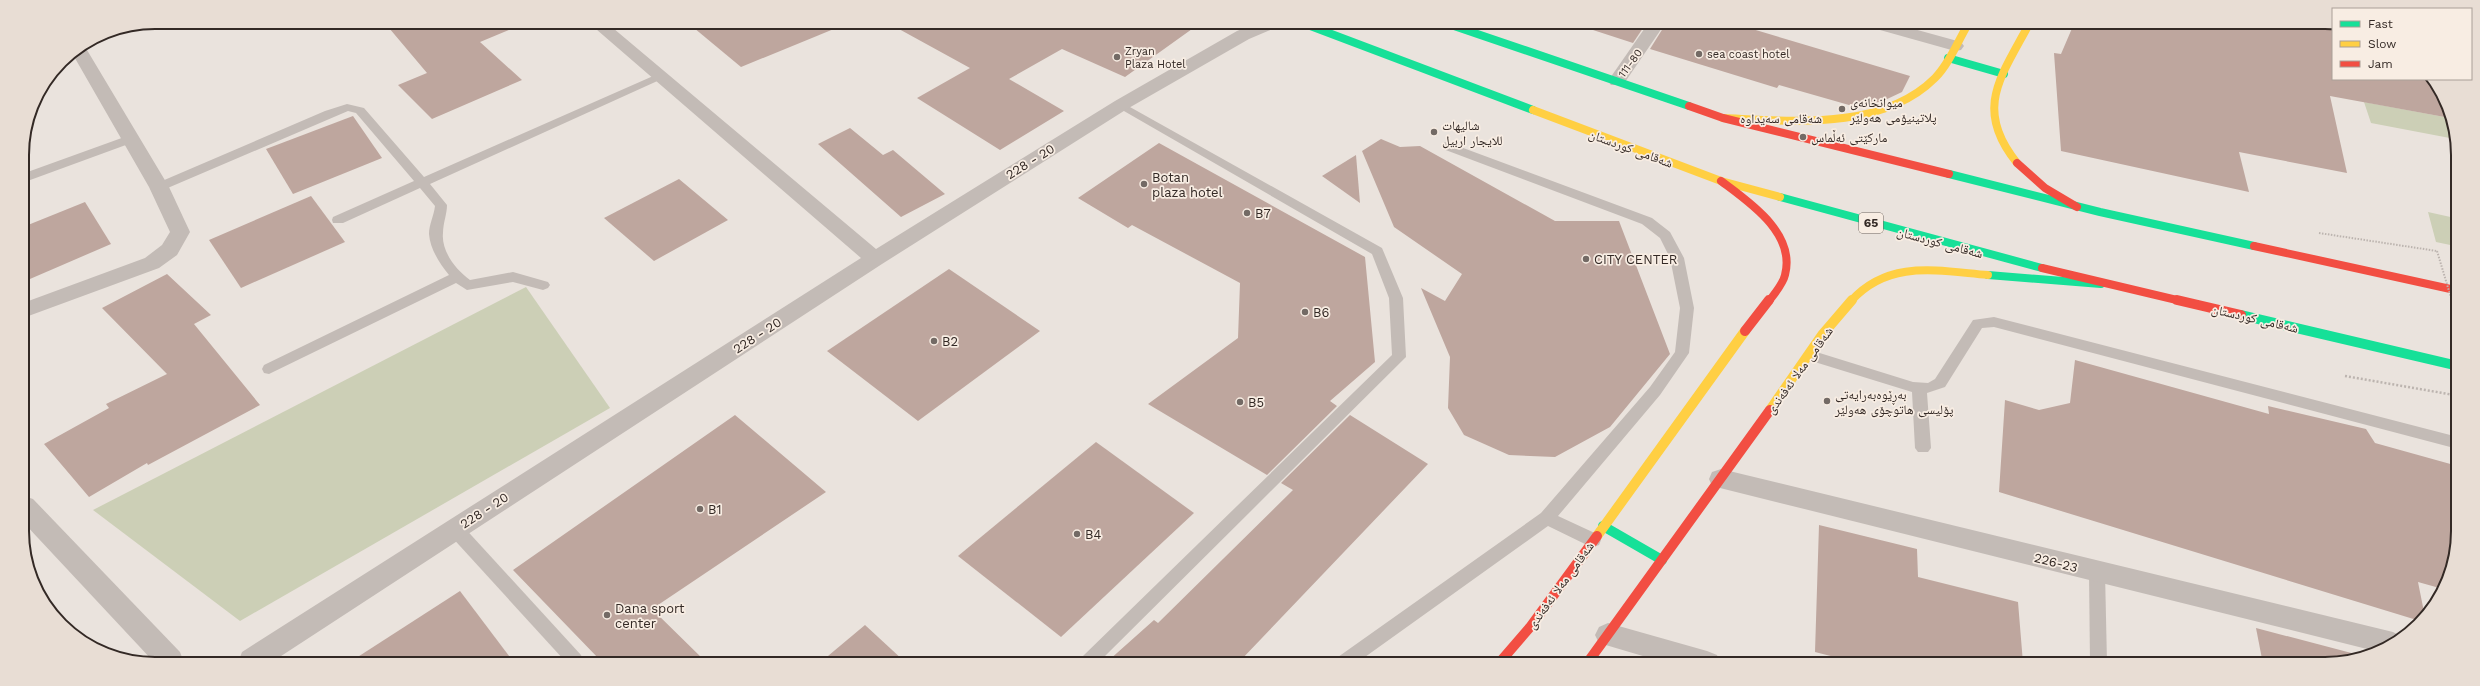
<svg xmlns="http://www.w3.org/2000/svg" width="2480" height="686" font-family="'Work Sans','Noto Naskh Arabic',sans-serif">
<style>
.green{fill:#cccfb6}
.building{fill:#bea69e}
.lines{fill:none;stroke-linecap:round;stroke-linejoin:round}
.path-far1{stroke:#bcb4af;stroke-width:2;stroke-dasharray:1.5 1.5;stroke-linecap:butt}
.path{stroke:#bcb4af;stroke-width:2.5;stroke-dasharray:2 2;stroke-linecap:butt}
.lane{fill:#c3bbb6;fill-rule:evenodd}
.street{fill:#c3bbb6;fill-rule:evenodd}
.fast-far1{stroke:#16e098;stroke-width:8}
.fast{stroke:#16e098;stroke-width:10}
.slow-far1{stroke:#ffcf43;stroke-width:8}
.slow{stroke:#ffcf43;stroke-width:10}
.jam-far1{stroke:#f24e42;stroke-width:8}
.jam{stroke:#f24e42;stroke-width:10}
.path-bridge-far1{stroke:#bcb4af;stroke-width:2;stroke-dasharray:1.5 1.5;stroke-linecap:butt}
.path-bridge{stroke:#bcb4af;stroke-width:2.5;stroke-dasharray:2 2;stroke-linecap:butt}
.poi-dot{fill:#736a65;stroke:#f8ede3;stroke-width:1.5}
.labels{text-anchor:middle;stroke-width:3.5;stroke-linejoin:round;paint-order:stroke}
.far-poi-label{font-size:11px;fill:#332925;stroke:#f8ede3;text-anchor:start}
.far-street-label{font-size:11px;fill:#332925;stroke:#f8ede3}
.shield{fill:#f8ede3;stroke:#6e645e;stroke-width:1}
.shield-label{font-size:12px;font-weight:bold;fill:#332925}
.poi-label{font-size:13px;fill:#332925;stroke:#f8ede3;text-anchor:start}
.street-label{font-size:13px;fill:#332925;stroke:#f8ede3}
.rim{fill:none;stroke:#332925;stroke-width:2}
</style>
<rect width="100%" height="100%" fill="#eae3dd"/>
<!-- green -->
<g class="green">
<path d="M 2364,102 L 2450,118 L 2455,129 L 2455,139 L 2371,123 Z"/>
<path d="M 2428,212 L 2455,218 L 2455,246 L 2436,242 Z"/>
<path d="M 526,287 L 610,408 L 240,621 L 93,510 Z"/>
</g>
<!-- building -->
<g class="building">
<path d="M 384,22 L 526,23 L 480,42 L 522,80 L 432,119 L 398,85 L 427,73 Z"/>
<path d="M 688,23 L 845,23 L 846,24 L 741,67 Z"/>
<path d="M 888,23 L 1063,24 L 1199,24 L 1125,77 L 1062,49 L 1009,79 L 1064,111 L 1000,150 L 917,98 L 970,68 Z"/>
<path d="M 1594,25 L 1645,25 L 1633,43 L 1593,30 Z"/>
<path d="M 1665,25 L 1739,25 L 1910,76 L 1902,92 L 1885,100 L 1861,107 L 1849,105 L 1779,85 L 1777,88 L 1650,49 Z"/>
<path d="M 2073,26 L 2333,26 L 2333,79 L 2431,79 L 2450,118 L 2330,96 L 2347,173 L 2239,152 L 2249,192 L 2061,151 L 2054,53 L 2061,54 Z"/>
<path d="M 353,116 L 382,158 L 293,194 L 266,149 Z"/>
<path d="M 850,128 L 883,155 L 893,150 L 945,194 L 901,217 L 818,144 Z"/>
<path d="M 1381,139 L 1400,147 L 1420,146 L 1555,221 L 1619,221 L 1670,354 L 1610,427 L 1555,457 L 1509,455 L 1464,435 L 1448,408 L 1450,357 L 1421,288 L 1445,301 L 1462,274 L 1394,227 L 1362,151 Z"/>
<path d="M 1159,143 L 1365,257 L 1375,362 L 1330,401 L 1337,406 L 1267,475 L 1148,404 L 1238,338 L 1240,283 L 1132,225 L 1128,228 L 1078,198 Z"/>
<path d="M 1356,155 L 1360,203 L 1322,176 Z"/>
<path d="M 679,179 L 728,220 L 654,261 L 604,218 Z"/>
<path d="M 311,196 L 345,242 L 241,288 L 209,240 Z"/>
<path d="M 85,202 L 111,244 L 23,282 L 23,227 Z"/>
<path d="M 949,269 L 1040,331 L 918,421 L 827,351 Z"/>
<path d="M 167,274 L 211,315 L 194,324 L 260,405 L 148,465 L 147,463 L 89,497 L 44,444 L 109,408 L 106,404 L 167,374 L 102,308 Z"/>
<path d="M 2075,360 L 2269,414 L 2268,406 L 2366,429 L 2375,443 L 2454,465 L 2454,566 L 2443,589 L 2418,582 L 2425,617 L 2420,621 L 1999,492 L 2005,400 L 2039,410 L 2070,403 Z"/>
<path d="M 735,415 L 826,492 L 652,609 L 705,661 L 600,660 L 513,570 Z"/>
<path d="M 1350,415 L 1428,464 L 1239,662 L 1108,661 L 1154,620 L 1158,623 L 1293,490 L 1281,483 Z"/>
<path d="M 1096,442 L 1194,513 L 1061,637 L 958,556 Z"/>
<path d="M 1819,525 L 1917,549 L 1918,577 L 2018,602 L 2023,663 L 1858,663 L 1815,652 Z"/>
<path d="M 460,591 L 512,660 L 353,660 Z"/>
<path d="M 865,625 L 904,661 L 822,661 Z"/>
<path d="M 2256,628 L 2359,655 L 2359,658 L 2334,664 L 2263,664 Z"/>
</g>
<g class="lines">
<!-- path-far1 -->
<path class="path-far1" d="M 2319,233 L 2437,251"/>
<!-- path -->
<path class="path" d="M 2345,376 L 2454,395"/>
<!-- lane -->
<g class="lane">
<path d="M 660,73 L 666,76 L 664,78 L 430,184 L 447,205 C 447,214 443,223 443,233 C 441,251 456,270 470,280 L 513,272 L 548,282 L 550,285 L 548,288 L 543,290 L 513,282 L 467,290 L 456,283 L 269,374 L 264,373 L 262,369 L 264,365 L 449,275 C 440,264 430,249 429,234 C 429,225 434,215 435,206 L 420,188 L 343,223 L 333,223 L 332,220 L 333,217 L 414,181 L 356,113 L 348,111 L 163,190 L 155,190 L 153,187 L 155,184 L 325,111 L 347,104 L 364,108 L 424,177 Z"/>
<path d="M 1121,102 L 1382,248 L 1403,298 L 1406,357 L 1100,661 L 1081,661 L 1083,656 L 1392,355 L 1389,298 L 1372,254 L 1117,107 L 1117,103 Z"/>
<path d="M 130,135 L 136,139 L 134,142 L 22,183 L 22,174 Z"/>
<path d="M 1447,142 L 1652,218 L 1670,232 L 1684,258 L 1694,308 L 1689,353 L 1660,395 L 1558,516 L 1599,535 L 1601,540 L 1599,545 L 1593,547 L 1587,545 L 1548,526 L 1358,662 L 1335,662 L 1338,657 L 1541,513 L 1650,387 L 1675,352 L 1680,308 L 1670,258 L 1660,238 L 1642,224 L 1443,149 L 1441,146 L 1443,143 Z"/>
<path d="M 1994,317 L 2454,436 L 2454,448 L 1994,327 L 1982,328 L 1945,387 L 1927,393 L 1931,448 L 1928,452 L 1918,452 L 1915,448 L 1912,392 L 1805,359 L 1803,355 L 1810,350 L 1913,382 L 1928,383 L 1935,379 L 1973,320 Z"/>
<path d="M 455,523 L 461,524 L 581,655 L 583,660 L 564,660 L 449,534 L 447,529 L 449,524 Z"/>
<path d="M 2097,565 L 2103,567 L 2105,572 L 2107,663 L 2090,663 L 2089,572 L 2091,567 Z"/>
</g>
<!-- street -->
<g class="street">
<path d="M 589,23 L 607,23 L 876,249 L 1115,101 L 1237,31 L 1254,24 L 1277,24 L 1275,28 L 1249,39 L 1127,109 L 882,264 L 275,660 L 239,660 L 242,652 L 861,258 Z"/>
<path d="M 1647,25 L 1664,25 L 1623,85 L 1611,85 L 1608,81 Z"/>
<path d="M 1877,26 L 1903,26 L 1961,42 L 1964,46 L 1961,50 L 1955,51 L 1880,30 Z"/>
<path d="M 84,45 L 169,187 L 190,232 L 177,255 L 159,268 L 23,318 L 23,303 L 145,258 L 162,245 L 170,232 L 149,187 L 72,53 Z"/>
<path d="M 1721,469 L 2393,632 L 2404,638 L 2379,652 L 1712,486 L 1709,479 L 1712,472 Z"/>
<path d="M 24,496 L 33,499 L 180,652 L 183,660 L 152,660 L 24,523 Z"/>
<path d="M 1608,623 L 1707,651 L 1717,655 L 1720,663 L 1663,662 L 1599,643 L 1595,635 L 1599,627 Z"/>
</g>
<!-- fast-far1 -->
<g class="fast-far1">
<path d="M 1305,24 L 1533,110"/>
<path d="M 1451,25 L 1689,106"/>
<path d="M 1948,58 L 2004,74"/>
<path d="M 1949,174 L 2100,212 L 2254,246"/>
<path d="M 1780,197 L 2042,268"/>
<path d="M 1988,275 L 2101,284"/>
</g>
<!-- fast -->
<g class="fast">
<path d="M 2241,315 L 2454,365"/>
<path d="M 1603,526 L 1662,560"/>
</g>
<!-- slow-far1 -->
<g class="slow-far1">
<path d="M 1533,110 L 1721,181 L 1780,197"/>
<path d="M 1723,118 C 1792,121 1882,131 1935,78 C 1949,64 1957,43 1967,26"/>
<path d="M 2017,163 C 1974,110 2000,78 2028,26"/>
<path d="M 1851,301 C 1889,259 1938,271 1988,275"/>
</g>
<!-- slow -->
<g class="slow">
<path d="M 1770,410 L 1822,335 L 1852,300"/>
<path d="M 1597,536 L 1745,331"/>
</g>
<!-- jam-far1 -->
<g class="jam-far1">
<path d="M 1689,106 L 1723,118 L 1949,174"/>
<path d="M 2017,163 L 2045,188 L 2077,207"/>
<path d="M 1721,181 C 1749,202 1796,233 1785,275 C 1783,284 1775,293 1769,301"/>
<path d="M 2254,246 L 2455,290"/>
<path d="M 2042,268 L 2181,301"/>
</g>
<!-- jam -->
<g class="jam">
<path d="M 2177,300 L 2241,315"/>
<path d="M 1745,331 L 1769,300"/>
<path d="M 1500,662 L 1531,626 L 1597,536"/>
<path d="M 1588,662 L 1770,410"/>
</g>
<!-- path-bridge-far1 -->
<path class="path-bridge-far1" d="M 2437,251 L 2452,301"/>
<!-- path-bridge -->
<path class="path-bridge" d="M 2452,300 L 2455,309"/>
</g>
<!-- markers -->
<g class="poi-dot">
<circle cx="1699" cy="54" r="4"/>
<circle cx="1117" cy="57" r="4"/>
<circle cx="1842" cy="109" r="4"/>
<circle cx="1434" cy="132" r="4"/>
<circle cx="1803" cy="137" r="4"/>
<circle cx="1144" cy="184" r="4"/>
<circle cx="1247" cy="213" r="4"/>
<circle cx="1586" cy="259" r="4"/>
<circle cx="1305" cy="312" r="4"/>
<circle cx="934" cy="341" r="4"/>
<circle cx="1827" cy="401" r="4"/>
<circle cx="1240" cy="402" r="4"/>
<circle cx="700" cy="509" r="4"/>
<circle cx="1077" cy="534" r="4"/>
<circle cx="607" cy="615" r="4"/>
</g>
<g class="labels">
<!-- far-poi labels -->
<g class="far-poi-label">
<text x="1125" y="55">Zryan<tspan x="1125" dy="13">Plaza Hotel</tspan></text>
<text x="1707" y="58">sea coast hotel</text>
</g>
<!-- far-street labels -->
<g class="far-street-label">
<text transform="translate(1630 63) rotate(-54)" y="4">111-80</text>
</g>
<!-- shield labels -->
<rect class="shield" x="1859" y="213" width="24" height="20" rx="3"/>
<g class="shield-label">
<text x="1871" y="227">65</text>
</g>
<!-- poi labels -->
<g class="poi-label">
<text x="1850" y="107">میوانخانەی<tspan x="1850" dy="15">پلاتینیۆمی هەولێر</tspan></text>
<text x="1442" y="130">شاليهات<tspan x="1442" dy="15">للايجار اربيل</tspan></text>
<text x="1811" y="142">مارکێتی ئەڵماس</text>
<text x="1152" y="182">Botan<tspan x="1152" dy="15">plaza hotel</tspan></text>
<text x="1255" y="218">B7</text>
<text x="1594" y="264">CITY CENTER</text>
<text x="1313" y="317">B6</text>
<text x="942" y="346">B2</text>
<text x="1835" y="399">بەڕێوەبەرایەتی<tspan x="1835" dy="15">پۆلیسی هاتوچۆی هەولێر</tspan></text>
<text x="1248" y="407">B5</text>
<text x="708" y="514">B1</text>
<text x="1085" y="539">B4</text>
<text x="615" y="613">Dana sport<tspan x="615" dy="15">center</tspan></text>
</g>
<!-- street labels -->
<g class="street-label">
<text x="1781" y="123">شەقامی سەیداوە</text>
<text transform="translate(1631 148) rotate(20)" y="5">شەقامی کوردستان</text>
<text transform="translate(1030 161) rotate(-32)" y="5">228 - 20</text>
<text transform="translate(1940 242) rotate(15)" y="5">شەقامی کوردستان</text>
<text transform="translate(2255 318) rotate(13)" y="5">شەقامی کوردستان</text>
<text transform="translate(757 335) rotate(-33)" y="5">228 - 20</text>
<text transform="translate(1799 370) rotate(-54)" y="5">شەقامی مەلا ئەفەندی</text>
<text transform="translate(484 510) rotate(-33)" y="5">228 - 20</text>
<text transform="translate(2056 562) rotate(14)" y="5">226-23</text>
<text transform="translate(1560 585) rotate(-54)" y="5">شەقامی مەلا ئەفەندی</text>
</g>
</g>
<!-- crop -->
<path d="M0 0H2480V686H0ZM155 29H2325A126 126 0 0 1 2451 155V531A126 126 0 0 1 2325 657H155A126 126 0 0 1 29 531V155A126 126 0 0 1 155 29Z" fill="#e8ddd4" fill-rule="evenodd"/>
<path class="rim" d="M155 29H2325A126 126 0 0 1 2451 155V531A126 126 0 0 1 2325 657H155A126 126 0 0 1 29 531V155A126 126 0 0 1 155 29Z"/>
<!-- legend -->
<rect x="2332" y="8" width="140" height="72" fill="#f8ede3" stroke="#a99f97"/>
<rect x="2340" y="21" width="20" height="6" fill="#16e098" stroke="#a99f97"/>
<text x="2368" y="28" font-size="12" fill="#332925">Fast</text>
<rect x="2340" y="41" width="20" height="6" fill="#ffcf43" stroke="#a99f97"/>
<text x="2368" y="48" font-size="12" fill="#332925">Slow</text>
<rect x="2340" y="61" width="20" height="6" fill="#f24e42" stroke="#a99f97"/>
<text x="2368" y="68" font-size="12" fill="#332925">Jam</text>
</svg>
